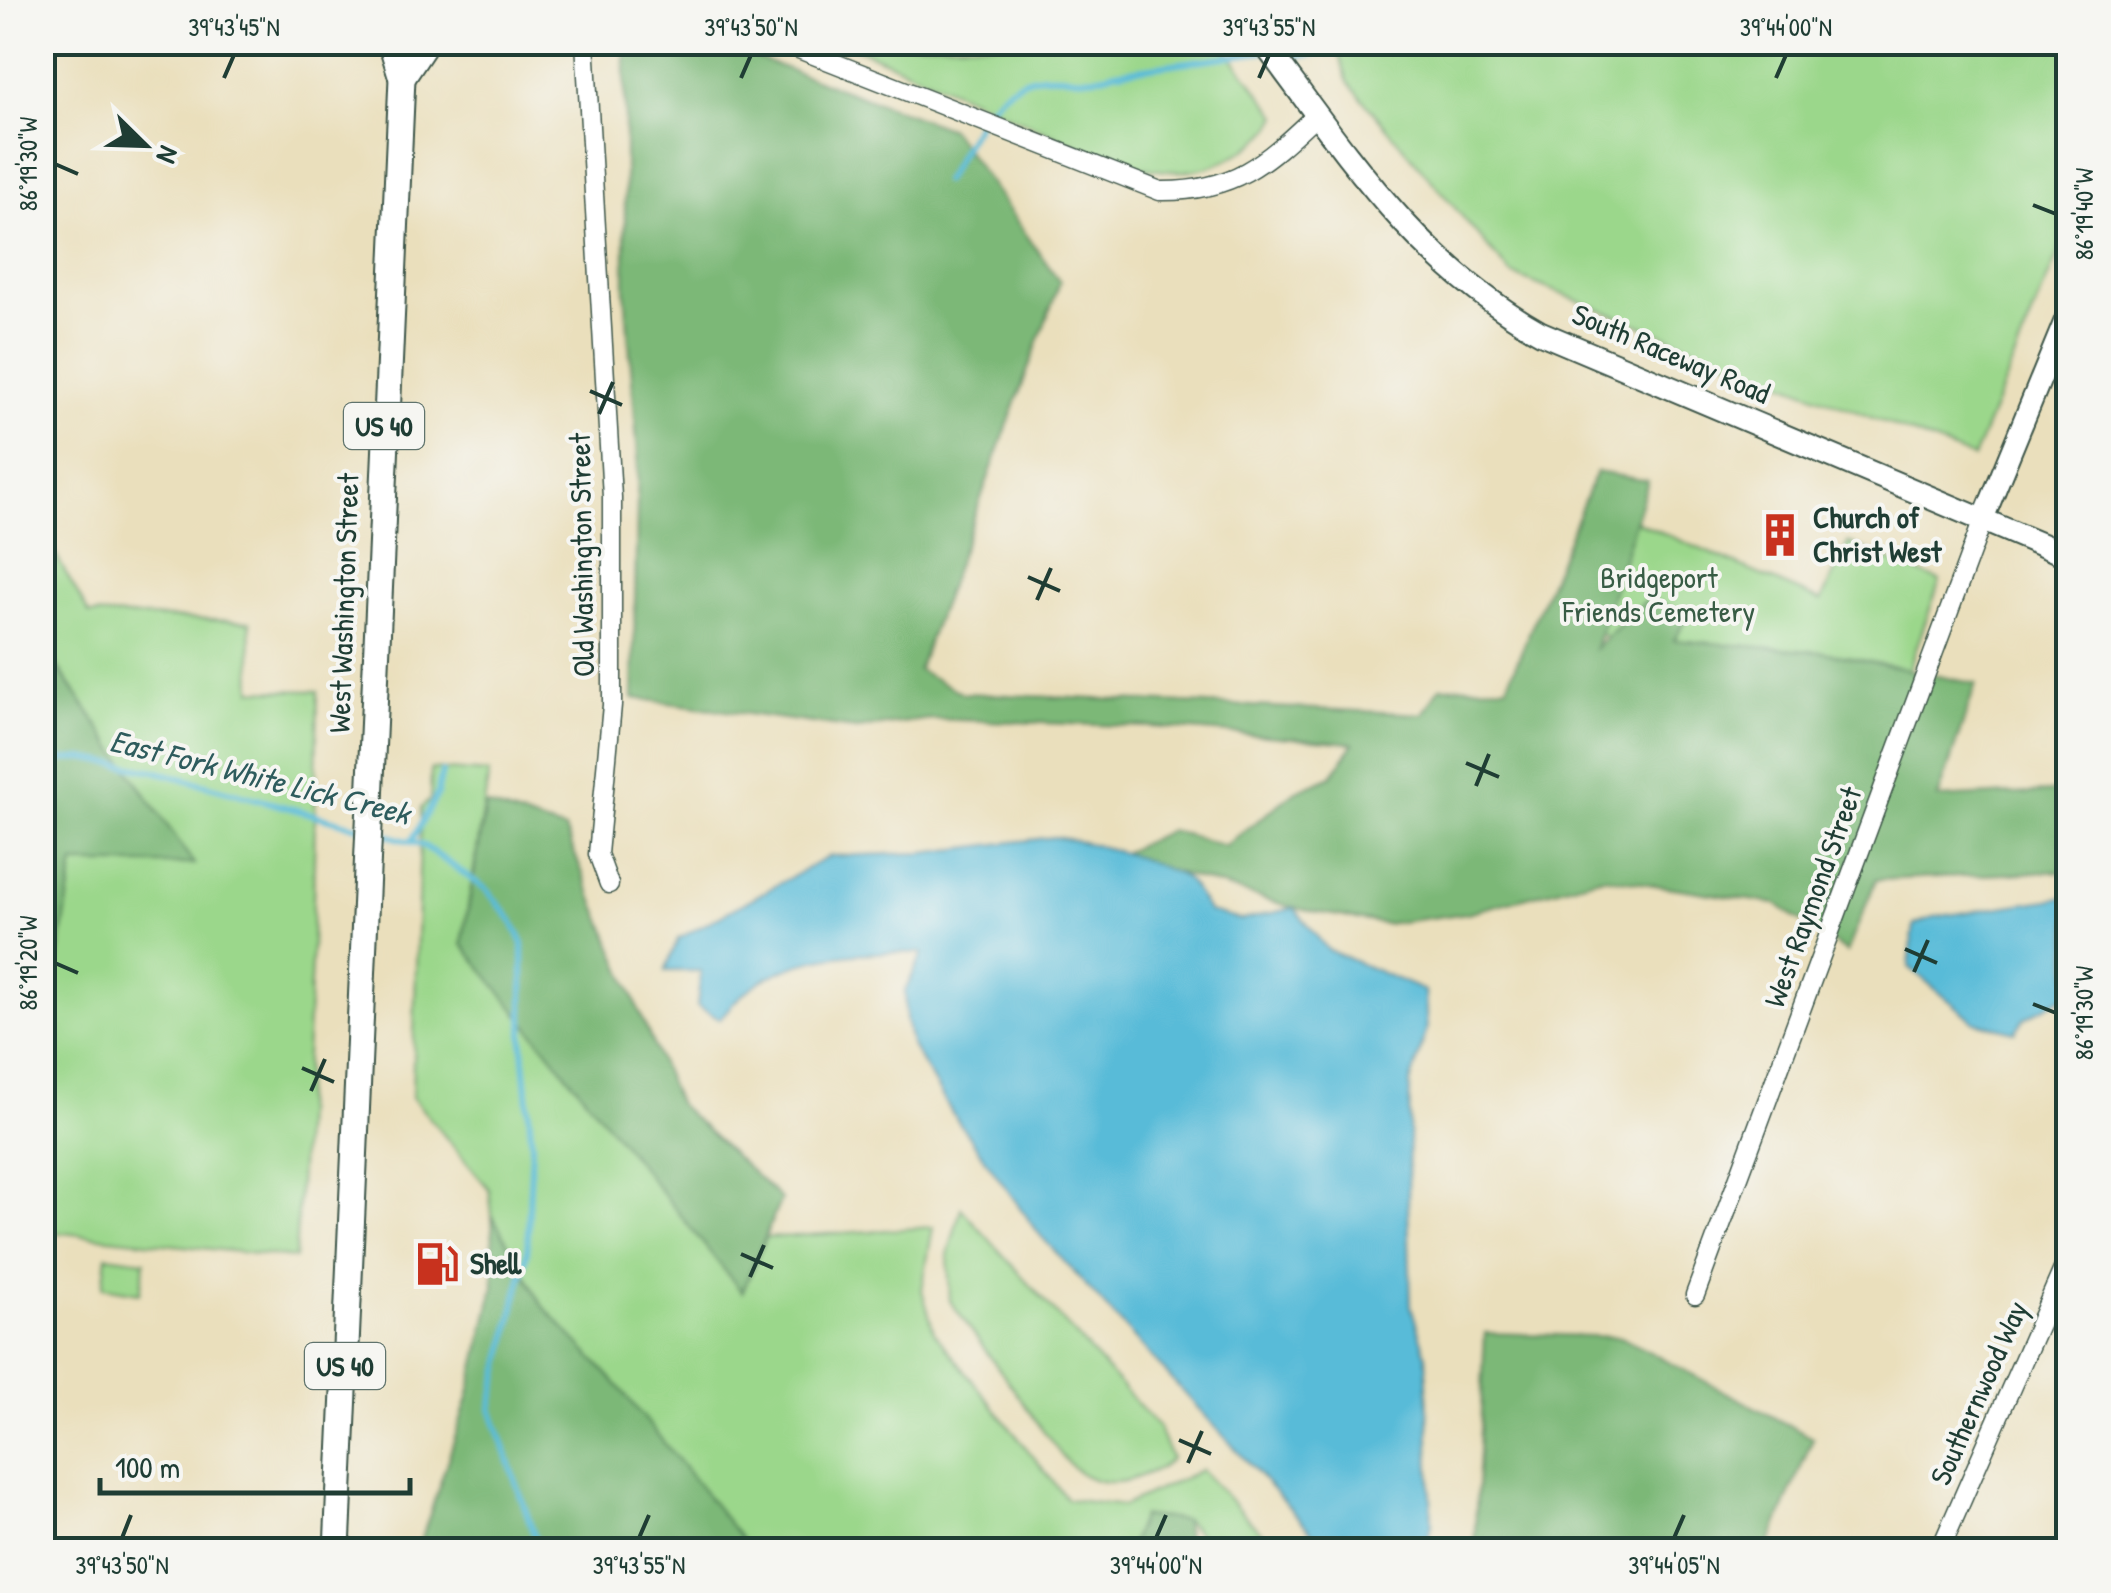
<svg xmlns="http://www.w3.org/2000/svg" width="2111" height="1593" font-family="'Patrick Hand',sans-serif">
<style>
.green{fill:#9bd78b;stroke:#5d8a60;stroke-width:2.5}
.forest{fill:#7cb877;stroke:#4e7a56;stroke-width:2.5}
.water{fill:#59bbd8;stroke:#3c7c86;stroke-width:2.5}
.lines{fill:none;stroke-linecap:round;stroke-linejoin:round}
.stream{stroke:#59bbd8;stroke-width:6}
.minor-casing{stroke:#3d5548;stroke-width:21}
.tertiary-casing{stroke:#3d5548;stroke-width:24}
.secondary-casing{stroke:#3d5548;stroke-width:26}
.primary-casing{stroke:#3d5548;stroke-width:29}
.minor{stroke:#fff;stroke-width:18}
.tertiary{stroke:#fff;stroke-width:20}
.secondary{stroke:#fff;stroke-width:22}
.primary{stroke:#fff;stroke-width:25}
.ticks{fill:none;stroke:#1f3d34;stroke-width:4}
.labels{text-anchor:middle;stroke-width:8;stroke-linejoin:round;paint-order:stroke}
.shield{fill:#f6f6f2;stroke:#60746d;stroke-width:2.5}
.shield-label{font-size:28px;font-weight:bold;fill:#1f3d34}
.street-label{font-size:30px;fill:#1f3d34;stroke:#f6f6f2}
.poi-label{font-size:30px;font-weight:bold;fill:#1f3d34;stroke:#f6f6f2;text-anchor:start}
.park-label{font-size:30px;fill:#385c45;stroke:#f6f6f2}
.water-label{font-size:32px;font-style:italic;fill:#2e5c5d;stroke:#f6f6f2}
.neatline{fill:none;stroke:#1f3d34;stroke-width:4}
.ticks-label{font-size:25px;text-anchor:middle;fill:#1f3d34}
</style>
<rect width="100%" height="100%" fill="#f6f6f2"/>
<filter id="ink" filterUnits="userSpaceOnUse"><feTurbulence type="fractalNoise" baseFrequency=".01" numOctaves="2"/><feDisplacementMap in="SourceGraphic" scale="20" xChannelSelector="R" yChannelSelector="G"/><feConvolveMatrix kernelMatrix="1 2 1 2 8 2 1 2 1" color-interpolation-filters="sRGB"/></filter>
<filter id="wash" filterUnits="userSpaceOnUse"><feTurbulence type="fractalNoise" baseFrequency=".0048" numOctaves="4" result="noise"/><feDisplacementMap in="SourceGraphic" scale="40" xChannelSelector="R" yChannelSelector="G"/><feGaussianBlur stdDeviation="2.25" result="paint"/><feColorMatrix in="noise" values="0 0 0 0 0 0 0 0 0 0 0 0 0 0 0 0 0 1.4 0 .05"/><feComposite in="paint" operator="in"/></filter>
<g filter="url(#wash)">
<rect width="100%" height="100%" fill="#eadfbc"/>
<!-- green -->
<g class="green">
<path d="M 845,43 L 1221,43 L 1278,116 C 1271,131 1260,140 1246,149 C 1200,179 1172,173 1120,164 Z"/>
<path d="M 1335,43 L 2068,43 L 2068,230 L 1973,458 L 1511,274 L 1348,82 Z"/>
<path d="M 1619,514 L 1821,601 L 1848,543 L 1940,581 L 1896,705 L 1649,655 L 1577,624 Z"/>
<path d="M 42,531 L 89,614 L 250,622 L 252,690 L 318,691 L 312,946 L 295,1258 L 43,1231 L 43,1000 L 51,1001 L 74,863 L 193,863 L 43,645 Z"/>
<path d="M 431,769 L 489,773 L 462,944 L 743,1291 L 765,1238 L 933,1227 L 922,1290 L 934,1332 L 1067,1499 L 1123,1506 L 1201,1470 L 1278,1550 L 1263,1550 L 1254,1543 L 1215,1550 L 1185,1520 L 1143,1516 L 1128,1550 L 750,1550 L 620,1388 L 542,1305 L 492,1215 L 489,1189 L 412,1097 L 421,808 L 430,800 Z"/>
<path d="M 961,1208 L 1158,1427 L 1171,1458 C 1164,1469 1155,1470 1143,1475 C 1111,1489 1083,1482 1061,1455 L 950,1301 L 948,1255 Z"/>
<path d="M 107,1256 L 145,1261 L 140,1293 L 103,1287 Z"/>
</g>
<!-- forest -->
<g class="forest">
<path d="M 625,43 L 716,43 L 951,129 L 1060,282 L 918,670 L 962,693 L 1423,714 L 1440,687 L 1507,686 L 1596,472 L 1648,481 L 1595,648 L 1649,598 L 1689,615 L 1674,640 L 1823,652 L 1976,684 L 1938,798 L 2068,791 L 2068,871 L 1876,880 L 1847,952 L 1776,904 L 1603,877 L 1467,913 L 1385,924 L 1294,908 L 1119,855 L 1170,830 L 1225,846 L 1296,791 L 1332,776 L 1354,743 L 1154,727 L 931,719 L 856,729 L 633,698 L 638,456 L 625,291 Z"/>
<path d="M 42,645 L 194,864 L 74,864 L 51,1002 L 42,1000 Z"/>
<path d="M 486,805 L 565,830 L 677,1103 L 781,1199 L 742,1292 L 462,944 Z"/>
<path d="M 492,1215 L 542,1305 L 620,1388 L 750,1550 L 418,1550 L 468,1398 L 494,1286 Z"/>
<path d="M 1485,1333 L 1621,1337 L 1813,1438 L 1767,1550 L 1474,1550 Z"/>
<path d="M 1142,1516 L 1185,1520 L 1188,1550 L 1128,1550 Z"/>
</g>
<!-- water -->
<g class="water">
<path d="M 1054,837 C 1090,842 1148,858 1181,876 C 1192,882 1201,901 1209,912 L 1242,920 L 1294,908 L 1328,950 L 1425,991 L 1427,1029 L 1410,1084 L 1408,1203 L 1411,1306 L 1426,1356 L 1432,1525 L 1424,1550 L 1328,1550 L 1040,1235 L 952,1113 L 911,1044 L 906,1019 L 905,991 L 923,953 C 848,951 768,954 720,1019 L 697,1006 L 701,971 L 665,971 L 678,939 L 830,856 L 924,853 Z"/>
<path d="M 2068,897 L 2068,994 L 2024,1019 L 2015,1032 L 1975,1022 L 1909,967 L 1914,925 L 1934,917 Z"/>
</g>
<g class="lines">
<!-- stream -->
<g class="stream">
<path d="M 1295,56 L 1435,42"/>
<path d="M 944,181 C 969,142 990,80 1044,76 C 1070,74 1090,83 1114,72 L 1262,52"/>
<path d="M 42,762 L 83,758 L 155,771 L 362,828"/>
<path d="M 374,831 L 424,846 L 486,889 L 512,920 L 523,944 L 523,1048 L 532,1145 L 527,1252 L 491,1408 L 539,1550"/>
<path d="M 412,840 L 437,795 L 442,772"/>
</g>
</g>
</g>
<g filter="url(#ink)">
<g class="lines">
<!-- minor casing -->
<g class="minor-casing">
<g id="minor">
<path d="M 585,42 L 612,497 L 612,705 L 598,854 L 609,884"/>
<path d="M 781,42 L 1160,191 C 1235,192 1265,163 1317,114"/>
<path d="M 1695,1295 L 1984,517"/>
<path d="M 1940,1550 L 2068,1258"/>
</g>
</g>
<!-- tertiary casing -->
<g class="tertiary-casing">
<path id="tertiary" d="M 1984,517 L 2068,313"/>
</g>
<!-- secondary casing -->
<g class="secondary-casing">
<path id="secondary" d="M 1263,42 C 1346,153 1417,264 1541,333 L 2068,556"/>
</g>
<!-- primary casing -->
<g class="primary-casing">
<g id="primary">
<path d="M 402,78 L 426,42"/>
<path d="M 337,1550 L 402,78 L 391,42"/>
</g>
</g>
<!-- minor -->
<use href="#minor" class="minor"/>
<!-- tertiary -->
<use href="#tertiary" class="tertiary"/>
<!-- secondary -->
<use href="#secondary" class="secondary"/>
<!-- primary -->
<use href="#primary" class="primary"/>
</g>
</g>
<!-- ticks -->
<path class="ticks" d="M 224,78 L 234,55M 741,78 L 751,55M 1259,78 L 1269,55M 1776,78 L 1786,55M 55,164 L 78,174M 2033,205 L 2056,214M 590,391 L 622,405M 599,414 L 613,382M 1028,577 L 1060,591M 1037,600 L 1051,568M 1466,763 L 1499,777M 1476,786 L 1489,754M 1905,949 L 1937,963M 55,963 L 78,973M 1914,972 L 1928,940M 2033,1004 L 2056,1013M 302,1068 L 334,1082M 311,1091 L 325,1059M 741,1254 L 773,1268M 750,1277 L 764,1245M 1179,1440 L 1211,1454M 1188,1463 L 1202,1431M 122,1538 L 131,1515M 639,1538 L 649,1515M 1156,1538 L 1166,1515M 1674,1538 L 1684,1515"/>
<!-- icons -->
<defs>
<g id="building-bare" transform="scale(3.45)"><path d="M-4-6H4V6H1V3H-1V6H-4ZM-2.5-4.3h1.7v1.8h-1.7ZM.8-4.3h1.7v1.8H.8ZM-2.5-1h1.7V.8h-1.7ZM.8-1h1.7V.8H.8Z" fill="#c8321e" stroke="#f6f6f2" stroke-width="2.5" paint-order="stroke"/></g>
<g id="fuel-bare" transform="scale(3.45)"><path d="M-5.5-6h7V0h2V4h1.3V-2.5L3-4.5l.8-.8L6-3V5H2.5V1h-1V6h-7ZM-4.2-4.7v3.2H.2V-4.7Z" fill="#c8321e" stroke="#f6f6f2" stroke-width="2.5" paint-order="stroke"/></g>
</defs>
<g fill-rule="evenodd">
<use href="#building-bare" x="1780" y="535"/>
<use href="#fuel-bare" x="437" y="1264"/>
</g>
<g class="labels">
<!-- shield labels -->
<g class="shield">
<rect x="344" y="403" width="80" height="46" rx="8"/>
<rect x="305" y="1343" width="80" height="46" rx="8"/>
</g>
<g class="shield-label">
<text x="384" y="436">US 40</text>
<text x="345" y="1376">US 40</text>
</g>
<!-- street labels -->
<g class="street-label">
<text transform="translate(1671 354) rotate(23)" y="10">South Raceway Road</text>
<text transform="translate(582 555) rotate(-91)" y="10">Old Washington Street</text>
<text transform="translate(344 603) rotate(-88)" y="10">West Washington Street</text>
<text transform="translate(1813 897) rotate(-70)" y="10">West Raymond Street</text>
<text transform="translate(1979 1393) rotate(-66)" y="10">Southernwood Way</text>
</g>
<!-- poi labels -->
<g class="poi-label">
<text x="1813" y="528">Church of<tspan x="1813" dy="34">Christ West</tspan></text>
<text x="470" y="1274">Shell</text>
</g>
<!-- park labels -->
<g class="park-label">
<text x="1659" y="588">Bridgeport<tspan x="1659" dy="34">Friends Cemetery</tspan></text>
</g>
<!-- water labels -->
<g class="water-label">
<text transform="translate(260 777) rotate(14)" y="11">East Fork White Lick Creek</text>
</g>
</g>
<!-- margin -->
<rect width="2111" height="1593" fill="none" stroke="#f6f6f2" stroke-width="110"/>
<!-- north arrow -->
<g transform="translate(145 145) rotate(113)" stroke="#f6f6f2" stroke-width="8" paint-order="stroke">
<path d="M0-8L18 38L0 25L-18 38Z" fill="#1f3d34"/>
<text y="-15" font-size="28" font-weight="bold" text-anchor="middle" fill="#1f3d34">N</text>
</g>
<!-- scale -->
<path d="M100 1478v15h310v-15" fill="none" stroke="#1f3d34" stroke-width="5"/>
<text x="115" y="1478" font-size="30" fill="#1f3d34" stroke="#f6f6f2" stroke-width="8" paint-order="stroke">100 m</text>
<rect x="55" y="55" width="2001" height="1483" class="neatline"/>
<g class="ticks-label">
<text x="234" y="36">39°43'45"N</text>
<text x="751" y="36">39°43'50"N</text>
<text x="1269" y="36">39°43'55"N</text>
<text x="1786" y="36">39°44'00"N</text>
<text transform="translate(28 164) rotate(-90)" y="9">86°19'30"W</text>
<text transform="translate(2084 214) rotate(-90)" y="9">86°19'40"W</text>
<text transform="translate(28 963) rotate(-90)" y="9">86°19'20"W</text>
<text transform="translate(2084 1013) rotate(-90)" y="9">86°19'30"W</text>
<text x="122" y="1574">39°43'50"N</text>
<text x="639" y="1574">39°43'55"N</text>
<text x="1156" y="1574">39°44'00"N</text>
<text x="1674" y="1574">39°44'05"N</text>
</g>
</svg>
